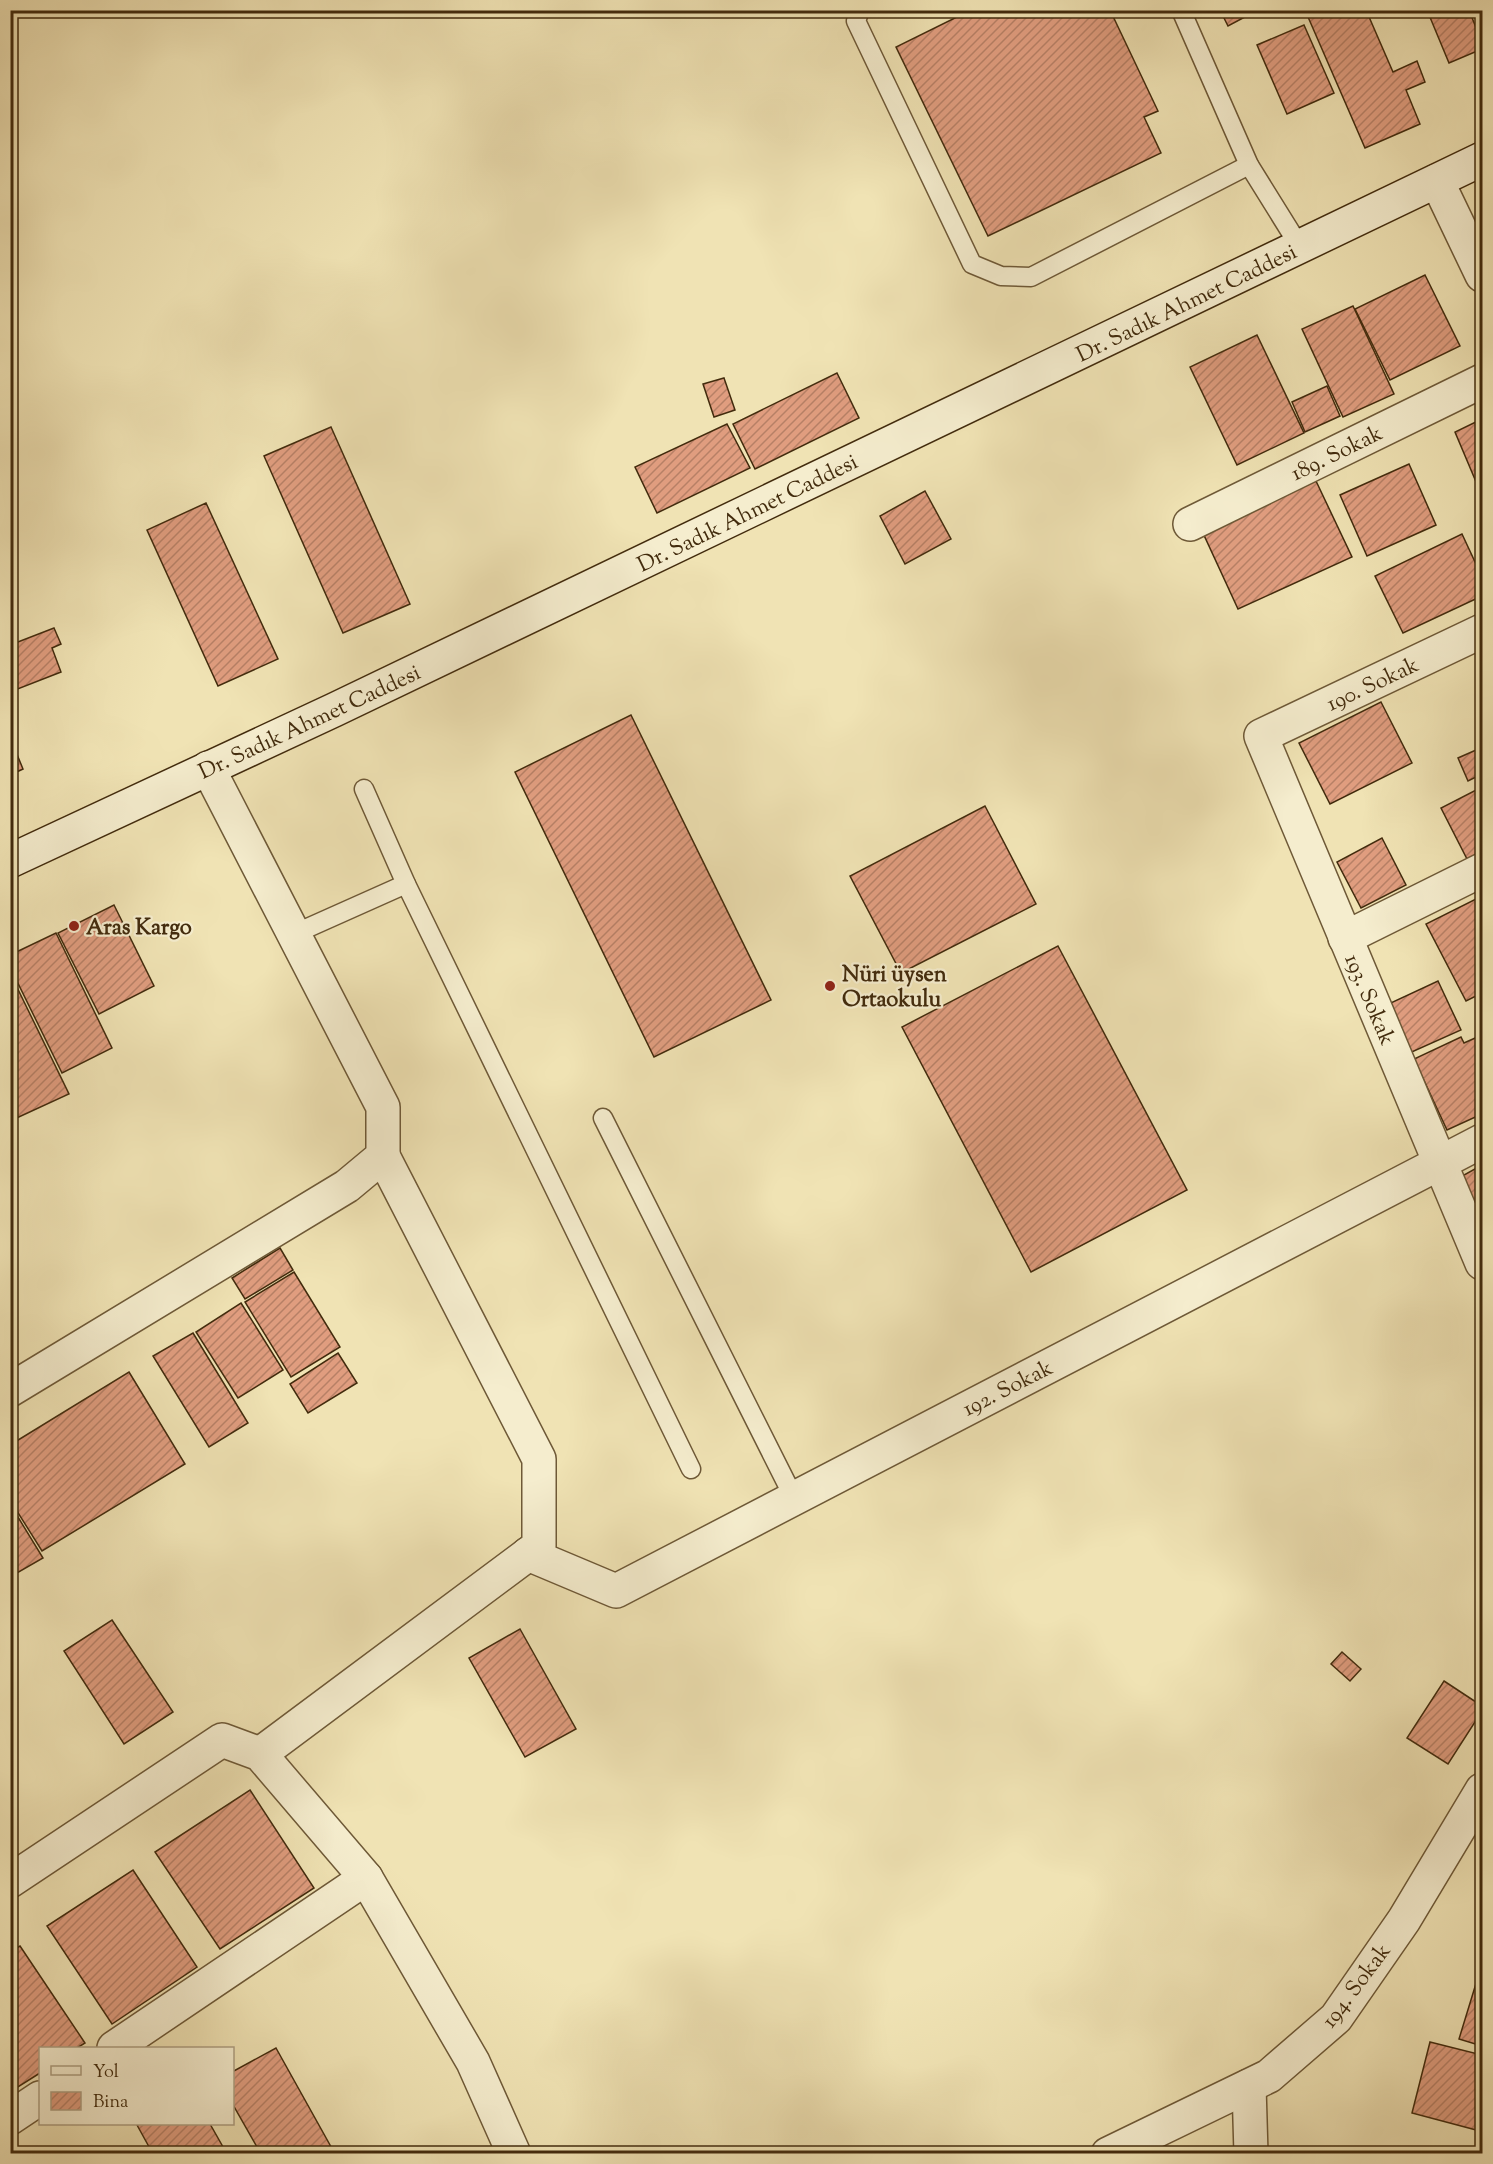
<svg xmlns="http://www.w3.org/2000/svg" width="1493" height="2164" font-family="'Sorts Mill Goudy',serif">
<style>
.building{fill:url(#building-hatch);stroke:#422b0d;stroke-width:1.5}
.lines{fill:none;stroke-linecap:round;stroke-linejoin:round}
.lane-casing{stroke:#6e5937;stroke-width:21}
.street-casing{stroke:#6e5937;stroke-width:36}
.secondary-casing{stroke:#422b0d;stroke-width:36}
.lane{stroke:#f5edce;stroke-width:18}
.street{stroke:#f5edce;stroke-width:33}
.secondary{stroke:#f5edce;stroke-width:33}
.poi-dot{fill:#8f2418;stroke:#f5edce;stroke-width:2}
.labels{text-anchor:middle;stroke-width:4.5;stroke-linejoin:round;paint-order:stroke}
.street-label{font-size:22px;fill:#422b0d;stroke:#f5edce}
.poi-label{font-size:22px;font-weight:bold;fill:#422b0d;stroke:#f5edce;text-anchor:start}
</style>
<defs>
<pattern id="building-hatch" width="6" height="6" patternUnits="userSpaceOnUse" patternTransform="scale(1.5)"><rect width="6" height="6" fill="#e09d7f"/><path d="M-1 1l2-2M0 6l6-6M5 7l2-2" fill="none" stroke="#b78066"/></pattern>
</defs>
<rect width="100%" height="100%" fill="#f0e3b4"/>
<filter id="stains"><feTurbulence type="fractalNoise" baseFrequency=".00333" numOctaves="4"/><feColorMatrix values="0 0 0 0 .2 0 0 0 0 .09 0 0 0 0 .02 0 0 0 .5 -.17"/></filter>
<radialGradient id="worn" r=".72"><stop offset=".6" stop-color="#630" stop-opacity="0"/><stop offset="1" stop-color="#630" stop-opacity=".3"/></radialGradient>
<!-- building -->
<g class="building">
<path d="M 971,10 L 1110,10 L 1158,111 L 1144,117 L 1161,153 L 988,236 L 896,47 Z"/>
<path d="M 1220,10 L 1258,10 L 1228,26 Z"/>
<path d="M 1305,10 L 1366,10 L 1393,72 L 1417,61 L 1425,82 L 1406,90 L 1420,124 L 1365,148 Z"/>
<path d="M 1427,10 L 1469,10 L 1482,43 L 1482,49 L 1449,63 Z"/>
<path d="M 1304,25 L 1334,93 L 1287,114 L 1257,45 Z"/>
<path d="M 1425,275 L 1460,346 L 1390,380 L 1355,309 Z"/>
<path d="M 1353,306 L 1394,394 L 1343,417 L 1302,329 Z"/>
<path d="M 1257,335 L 1304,433 L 1237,465 L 1190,367 Z"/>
<path d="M 837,373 L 859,418 L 755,469 L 733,424 Z"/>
<path d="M 724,378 L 735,410 L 714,417 L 703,384 Z"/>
<path d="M 1327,386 L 1340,416 L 1305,432 L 1292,402 Z"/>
<path d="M 1482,419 L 1482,496 L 1455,432 Z"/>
<path d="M 727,424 L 750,468 L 657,513 L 635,467 Z"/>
<path d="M 331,427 L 410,604 L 343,633 L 264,456 Z"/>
<path d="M 1409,464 L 1436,525 L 1367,556 L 1340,495 Z"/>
<path d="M 1316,481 L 1352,557 L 1238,609 L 1203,533 Z"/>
<path d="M 925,491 L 951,539 L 905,564 L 880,516 Z"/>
<path d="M 206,503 L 278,659 L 218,686 L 147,530 Z"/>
<path d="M 1462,534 L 1482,577 L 1482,596 L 1403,633 L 1375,576 Z"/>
<path d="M 54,628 L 61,644 L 52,648 L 61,672 L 10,692 L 10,645 Z"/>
<path d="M 1381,702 L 1412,763 L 1330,804 L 1299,743 Z"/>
<path d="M 631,715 L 771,1000 L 654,1057 L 515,772 Z"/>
<path d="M 1476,750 L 1482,764 L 1482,774 L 1468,781 L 1458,758 Z"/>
<path d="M 16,752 L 23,769 L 10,775 L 10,754 Z"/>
<path d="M 1482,787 L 1482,852 L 1467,859 L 1441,808 Z"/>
<path d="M 985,806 L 1036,904 L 901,973 L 850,876 Z"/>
<path d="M 1382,838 L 1406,885 L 1361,908 L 1337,862 Z"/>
<path d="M 1476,899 L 1482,912 L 1482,993 L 1466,1001 L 1426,924 Z"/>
<path d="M 114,905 L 154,986 L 99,1014 L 58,933 Z"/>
<path d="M 56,933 L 112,1048 L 62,1073 L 10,967 L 10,955 Z"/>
<path d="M 1058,946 L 1187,1190 L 1031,1272 L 902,1027 Z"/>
<path d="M 10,973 L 69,1094 L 10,1121 Z"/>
<path d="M 1438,981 L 1461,1030 L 1405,1055 L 1382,1007 Z"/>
<path d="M 1482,1035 L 1482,1114 L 1447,1130 L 1414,1059 L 1461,1037 L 1464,1043 Z"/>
<path d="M 1482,1165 L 1482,1228 L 1455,1180 Z"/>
<path d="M 280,1248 L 293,1270 L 245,1299 L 232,1278 Z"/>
<path d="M 294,1272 L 340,1347 L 291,1377 L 245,1302 Z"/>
<path d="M 241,1303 L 283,1370 L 238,1398 L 196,1332 Z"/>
<path d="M 193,1333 L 248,1423 L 209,1447 L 153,1356 Z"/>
<path d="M 338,1353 L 357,1383 L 308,1413 L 290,1384 Z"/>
<path d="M 129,1372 L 185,1464 L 42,1551 L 10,1500 L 10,1445 Z"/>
<path d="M 10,1504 L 43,1558 L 10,1577 Z"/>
<path d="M 112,1620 L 173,1712 L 124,1744 L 64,1651 Z"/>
<path d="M 520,1629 L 576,1729 L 525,1757 L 469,1658 Z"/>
<path d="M 1342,1652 L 1361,1669 L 1350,1681 L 1331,1664 Z"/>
<path d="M 1444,1681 L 1482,1706 L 1482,1711 L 1448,1764 L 1407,1738 Z"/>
<path d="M 250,1790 L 314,1888 L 220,1949 L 155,1852 Z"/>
<path d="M 133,1870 L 197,1967 L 112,2024 L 47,1926 Z"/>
<path d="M 20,1946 L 85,2043 L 77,2048 L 40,2048 L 40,2073 L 10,2092 L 10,1952 Z"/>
<path d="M 1478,1977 L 1482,1978 L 1482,2046 L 1459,2039 Z"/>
<path d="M 1430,2042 L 1482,2055 L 1482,2120 L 1480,2131 L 1412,2113 Z"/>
<path d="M 276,2048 L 335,2154 L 261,2154 L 232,2103 L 232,2072 Z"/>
<path d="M 140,2124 L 210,2124 L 227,2154 L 153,2154 L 137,2125 Z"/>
</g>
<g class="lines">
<!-- lane casing -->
<g class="lane-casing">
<g id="lane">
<path d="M 860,10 L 856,21 L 972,264 L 1001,276 L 1031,277 L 1249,165"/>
<path d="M 1181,10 L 1249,165 L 1300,247"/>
<path d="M 364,789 L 406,884 L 691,1469"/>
<path d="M 294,934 L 406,884"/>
<path d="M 603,1118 L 794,1498"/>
</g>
</g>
<!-- street casing -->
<g class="street-casing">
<g id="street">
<path d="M 1437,181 L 1482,275"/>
<path d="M 1190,524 L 1482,381"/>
<path d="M 1482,631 L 1261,736 L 1482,1263"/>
<path d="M 1345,938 L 1482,870"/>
<path d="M 10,1390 L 347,1186 L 383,1156 L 383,1107 L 208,768"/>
<path d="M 528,1554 L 616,1591 L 1482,1141"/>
<path d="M 260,1754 L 539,1546 L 539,1459 L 383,1156"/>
<path d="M 10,1881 L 222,1740 L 260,1754 L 366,1878 L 473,2062 L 514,2154"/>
<path d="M 114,2048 L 366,1878"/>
<path d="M 1249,2086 L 1251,2154"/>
<path d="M 10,2118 L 40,2098"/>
<path d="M 1108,2154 L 1269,2076 L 1336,2018 L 1404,1920 L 1482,1790"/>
</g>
</g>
<!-- secondary casing -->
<g class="secondary-casing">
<path id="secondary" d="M 10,861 L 334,710 L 1482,159"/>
</g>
<!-- lane -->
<use href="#lane" class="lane"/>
<!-- street -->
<use href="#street" class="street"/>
<!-- secondary -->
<use href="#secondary" class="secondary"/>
</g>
<!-- markers -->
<g class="poi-dot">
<circle cx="74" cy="926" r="6"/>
<circle cx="830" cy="986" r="6"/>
</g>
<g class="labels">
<!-- street labels -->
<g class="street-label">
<text transform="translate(1186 302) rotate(-26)" y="8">Dr. Sadık Ahmet Caddesi</text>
<text transform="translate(1336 452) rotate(-26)" y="8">189. Sokak</text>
<text transform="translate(747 512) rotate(-26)" y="8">Dr. Sadık Ahmet Caddesi</text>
<text transform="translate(1372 683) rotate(-25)" y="8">190. Sokak</text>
<text transform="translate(309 721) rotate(-25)" y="8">Dr. Sadık Ahmet Caddesi</text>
<text transform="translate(1371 999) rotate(67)" y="8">193. Sokak</text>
<text transform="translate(1007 1387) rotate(-27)" y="8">192. Sokak</text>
<text transform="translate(1355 1985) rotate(-53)" y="8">194. Sokak</text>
</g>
<!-- poi labels -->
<g class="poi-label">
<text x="86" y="934">Aras Kargo</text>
<text x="842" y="981">Nüri üysen<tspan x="842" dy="25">Ortaokulu</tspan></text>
</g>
</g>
<!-- margin -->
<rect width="1493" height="2164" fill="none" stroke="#f0e3b4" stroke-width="36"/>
<rect x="12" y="12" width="1469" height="2140" fill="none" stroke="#422b0d" stroke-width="3"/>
<rect x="18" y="18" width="1457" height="2128" fill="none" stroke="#422b0d" stroke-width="1.5"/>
<!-- legend -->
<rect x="39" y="2047" width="195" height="78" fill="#f5edce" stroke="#ad9f81" stroke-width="1.5"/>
<rect x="51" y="2066" width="30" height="9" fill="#f5edce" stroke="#ad9f81" stroke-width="1.5"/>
<text x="93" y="2077" font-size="18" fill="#422b0d">Yol</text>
<rect x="51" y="2092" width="30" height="18" fill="url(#building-hatch)" stroke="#ad9f81" stroke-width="1.5"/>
<text x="93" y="2107" font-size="18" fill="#422b0d">Bina</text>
<rect width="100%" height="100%" filter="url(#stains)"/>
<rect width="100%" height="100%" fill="url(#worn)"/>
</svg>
